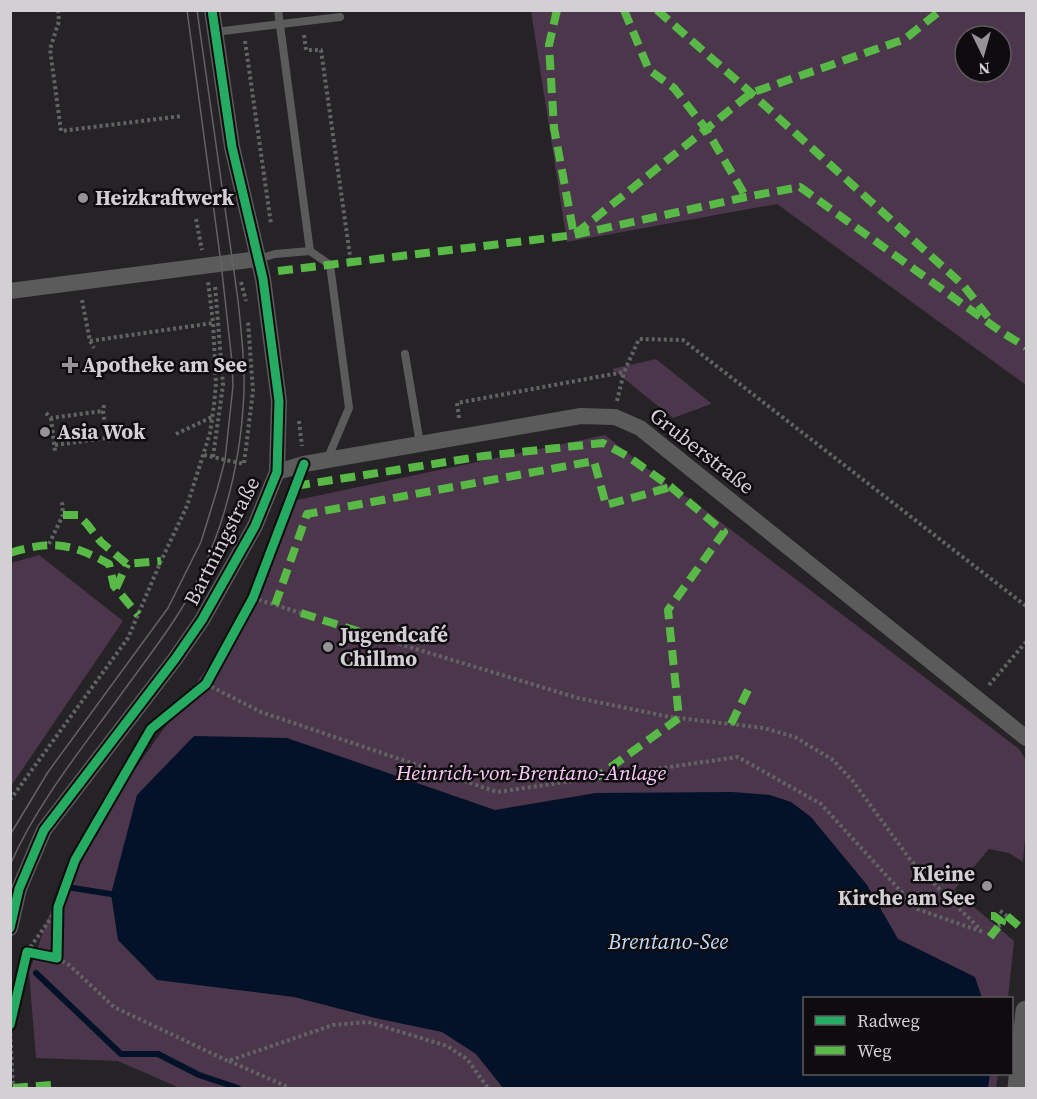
<svg xmlns="http://www.w3.org/2000/svg" width="1037" height="1099" font-family="'Source Serif 4',serif">
<style>
.green{fill:#4c364c;fill-rule:evenodd}
.water{fill:#031228}
.lines{fill:none;stroke-linecap:round;stroke-linejoin:round}
.stream{stroke:#031228;stroke-width:6}
.path{stroke:#626363;stroke-width:4;stroke-dasharray:3 3;stroke-linecap:butt}
.service{stroke:#5b5b5c;stroke-width:8}
.minor{stroke:#5b5b5c;stroke-width:16}
.tertiary{stroke:#5b5b5c;stroke-width:21}
.tram{stroke:#636363;stroke-width:1.5}
.quiet{stroke:#58b947;stroke-width:8;stroke-dasharray:15 8;stroke-linecap:butt}
.cycleway-casing{stroke:#0e0c0e;stroke-width:13}
.cycleway{stroke:#26ab63;stroke-width:9}
.poi-dot{fill:#969396;stroke:#0e0c0e;stroke-width:2}
.labels{text-anchor:middle;stroke-width:5;stroke-linejoin:round;paint-order:stroke}
.poi-label{font-size:21px;font-weight:bold;fill:#d3d0d3;stroke:#0e0c0e;text-anchor:start}
.street-label{font-size:21px;fill:#d3d0d3;stroke:#0e0c0e}
.park-label{font-size:21px;font-style:italic;fill:#fdc9fb;stroke:#0e0c0e}
.water-label{font-size:22px;font-style:italic;fill:#bfdcfb;stroke:#0e0c0e}
</style>
<rect width="100%" height="100%" fill="#262326"/>
<!-- green -->
<g class="green">
<path d="M 531,11 L 1026,11 L 1026,385 L 777,204 L 567,242 ZM 965,36 L 1001,36 L 1001,72 L 965,72 Z"/>
<path d="M 656,359 L 711,403 L 711,404 L 673,418 L 612,369 Z"/>
<path d="M 605,435 L 671,487 L 693,501 L 1019,749 L 1026,760 L 1026,827 L 1023,862 L 1009,853 L 989,849 L 954,890 L 1014,941 L 1008,998 L 804,998 L 804,1074 L 998,1074 L 996,1088 L 180,1088 L 118,1061 L 36,1058 L 29,972 L 68,863 L 252,605 L 297,500 Z"/>
<path d="M 39,555 L 123,621 L 11,786 L 11,563 Z"/>
</g>
<!-- water -->
<path class="water" d="M 194,736 L 287,738 L 495,810 L 596,793 L 732,792 L 770,795 L 791,802 L 811,817 L 867,885 L 898,939 L 975,977 L 982,998 L 804,998 L 804,1074 L 990,1074 L 988,1088 L 503,1088 L 476,1054 L 442,1032 L 375,1018 L 294,997 L 157,980 L 118,940 L 111,894 L 137,795 Z"/>
<g class="lines">
<!-- stream -->
<g class="stream">
<path d="M 73,888 L 111,894"/>
<path d="M 36,973 L 121,1054 L 158,1054 L 199,1075 L 238,1088"/>
</g>
<!-- path -->
<g class="path">
<path d="M 58,10 L 59,21 L 50,49 L 61,131 L 182,116"/>
<path d="M 304,35 L 306,50 L 321,50 L 351,263"/>
<path d="M 245,41 L 271,224"/>
<path d="M 196,219 L 202,250"/>
<path d="M 241,282 L 246,301"/>
<path d="M 82,300 L 90,341 L 94,348"/>
<path d="M 90,341 L 213,323"/>
<path d="M 617,401 L 624,372"/>
<path d="M 104,405 L 103,411 L 107,438"/>
<path d="M 46,413 L 51,418 L 103,411"/>
<path d="M 51,418 L 55,451"/>
<path d="M 459,418 L 457,403 L 624,372 L 639,339 L 683,340 L 1026,606"/>
<path d="M 299,421 L 302,446"/>
<path d="M 176,434 L 212,417"/>
<path d="M 55,445 L 107,438 L 112,442"/>
<path d="M 204,455 L 244,464 L 253,391 L 248,321"/>
<path d="M 213,457 L 223,385 L 215,285"/>
<path d="M 49,544 L 63,515 L 62,501"/>
<path d="M 253,598 L 301,613"/>
<path d="M 370,635 L 578,698 L 670,717 L 764,728 L 795,737 L 833,760 L 852,780 L 912,862 L 980,929"/>
<path d="M 206,684 L 261,712 L 497,792 L 738,757 L 821,804 L 917,909 L 983,932"/>
<path d="M 989,685 L 1026,642"/>
<path d="M 10,800 L 128,638 L 161,561 L 187,506 L 210,433 L 214,405 L 216,383 L 213,323 L 208,281"/>
<path d="M 1000,911 L 1007,916"/>
<path d="M 998,927 L 1001,924"/>
<path d="M 27,952 L 58,908"/>
<path d="M 57,958 L 69,965 L 114,1007 L 228,1061 L 333,1025 L 368,1022 L 447,1046 L 467,1059 L 488,1088"/>
<path d="M 10,1025 L 27,952 L 57,958 L 58,907 L 75,860 L 151,729 L 206,684 L 253,598 L 296,485"/>
<path d="M 10,1027 L 13,1088"/>
<path d="M 229,1061 L 290,1088"/>
</g>
<!-- service -->
<g class="service">
<path d="M 278,10 L 310,251 L 330,265 L 349,408 L 327,460"/>
<path d="M 215,32 L 340,17"/>
<path d="M 258,259 L 275,254 L 310,251"/>
<path d="M 405,354 L 420,444"/>
</g>
<!-- minor -->
<g class="minor">
<path d="M 10,291 L 258,259"/>
<path d="M 277,472 L 304,464 L 581,416 L 615,417 L 640,428 L 1026,738"/>
<path d="M 10,928 L 19,889 L 44,830 L 175,659 L 202,620 L 255,526 L 277,472 L 279,401 L 263,279 L 232,147 L 212,10"/>
</g>
<!-- tertiary -->
<path class="tertiary" d="M 1018,1088 L 1026,1011"/>
<!-- tram -->
<g class="tram">
<path d="M 10,835 L 48,772 L 168,608 L 201,542 L 217,490 L 225,460 L 233,386 L 232,362 L 221,263 L 187,10"/>
<path d="M 10,865 C 36,806 76,756 114,704 C 134,676 156,648 175,619 C 219,552 241,471 244,391 C 245,361 241,330 238,300 L 197,10"/>
</g>
<!-- quiet -->
<g class="quiet">
<path d="M 557,10 L 549,45 L 554,128 L 574,235 L 751,93 L 905,39 L 941,10"/>
<path d="M 624,10 L 649,70 L 674,88 L 706,129 L 746,197"/>
<path d="M 657,10 L 751,93 L 963,285 L 992,322"/>
<path d="M 278,271 L 574,235 L 746,197 L 800,187 L 1000,331 L 1026,347"/>
<path d="M 295,486 L 484,456 L 603,443 L 627,456 L 671,487 L 724,532 L 668,610 L 679,718 L 597,777"/>
<path d="M 63,515 L 78,515 L 87,524 L 101,542 L 127,564 L 161,561"/>
<path d="M 10,553 C 52,540 71,543 109,564 L 114,586 L 138,615"/>
<path d="M 116,588 L 127,564"/>
<path d="M 275,605 L 307,514 L 594,461 L 606,505 L 671,487"/>
<path d="M 301,613 L 370,635"/>
<path d="M 731,724 L 749,688"/>
<path d="M 991,916 L 994,916 L 1002,922 L 1001,924"/>
<path d="M 1007,916 L 1021,928"/>
<path d="M 990,937 L 998,927"/>
<path d="M 13,1088 L 52,1085 L 53,1088"/>
</g>
<!-- cycleway casing -->
<g class="cycleway-casing">
<g id="cycleway">
<path d="M 10,928 L 19,889 L 44,830 L 175,659 L 202,620 L 255,526 L 277,472 L 279,401 L 263,279 L 232,147 L 212,10"/>
<path d="M 10,1025 L 27,952 L 57,958 L 58,907 L 75,860 L 151,729 L 206,684 L 253,598 L 304,464"/>
</g>
</g>
<!-- cycleway -->
<use href="#cycleway" class="cycleway"/>
</g>
<!-- markers -->
<g class="poi-dot">
<circle cx="83" cy="198" r="6"/>
<path d="M67 356h6v6h6v6h-6v6h-6v-6h-6v-6h6z"/>
<circle cx="45" cy="432" r="6"/>
<circle cx="328" cy="647" r="6"/>
<circle cx="987" cy="886" r="6"/>
</g>
<g class="labels">
<!-- poi labels -->
<g class="poi-label">
<text x="95" y="205">Heizkraftwerk</text>
<text x="82" y="372">Apotheke am See</text>
<text x="57" y="439">Asia Wok</text>
<text x="340" y="642">Jugendcafé<tspan x="340" dy="24">Chillmo</tspan></text>
<text x="975" y="881" text-anchor="end">Kleine<tspan x="975" dy="24">Kirche am See</tspan></text>
</g>
<!-- street labels -->
<g class="street-label">
<text transform="translate(702 451) rotate(38)" y="7">Gruberstraße</text>
<text transform="translate(222 541) rotate(-63)" y="7">Bartningstraße</text>
</g>
<!-- park labels -->
<g class="park-label">
<text x="531" y="780">Heinrich-von-Brentano-Anlage</text>
</g>
<!-- water labels -->
<g class="water-label">
<text x="668" y="949">Brentano-See</text>
</g>
</g>
<!-- border -->
<rect width="1037" height="1099" fill="none" stroke="#d3d0d3" stroke-width="24"/>
<!-- legend -->
<rect x="803" y="997" width="210" height="78" fill="#0e0c0e" stroke="#5d5a5d" stroke-width="1.5"/>
<rect x="815" y="1016" width="30" height="9" fill="#26ab63" stroke="#5d5a5d" stroke-width="1.5"/>
<text x="857" y="1027" font-size="18" fill="#d3d0d3">Radweg</text>
<rect x="815" y="1046" width="30" height="9" fill="#58b947" stroke="#5d5a5d" stroke-width="1.5"/>
<text x="857" y="1057" font-size="18" fill="#d3d0d3">Weg</text>
<!-- north arrow -->
<g transform="translate(983 54) rotate(175)"><circle r="28" fill="#0e0c0e" stroke="#5d5a5d" stroke-width="1.5"/>
<path d="M0-4.5L10 22L0 15L-10 22Z" fill="#969396"/>
<text y="-9" font-size="16" font-weight="bold" text-anchor="middle" fill="#d3d0d3">N</text>
</g>
</svg>
